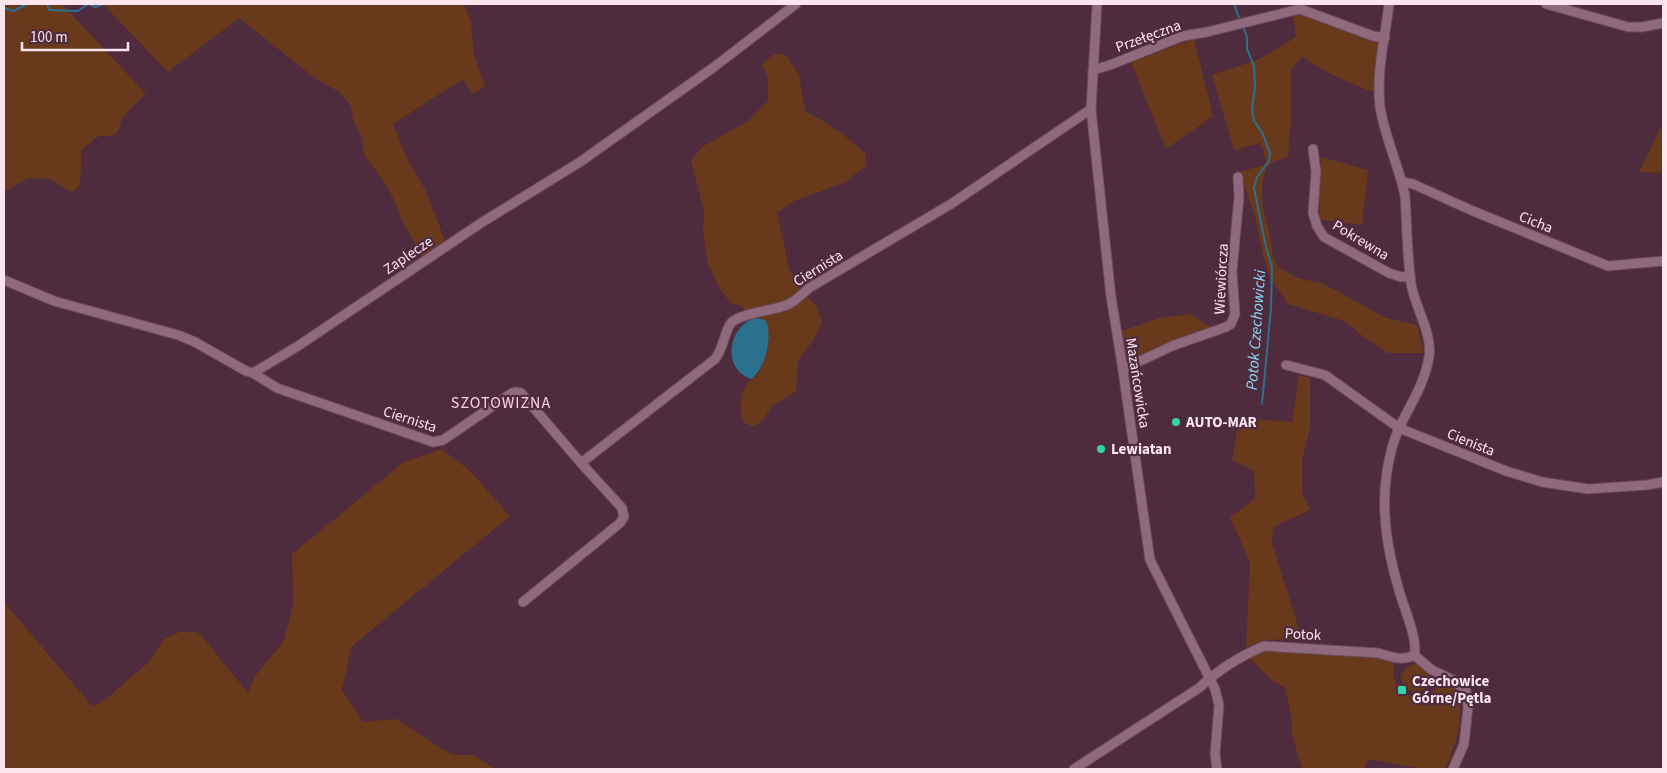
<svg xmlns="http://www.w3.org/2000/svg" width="1667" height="773" font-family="'Source Sans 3',sans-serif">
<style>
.green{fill:#69391c}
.water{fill:#2b718f}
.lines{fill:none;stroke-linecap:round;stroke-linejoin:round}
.stream{stroke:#2b718f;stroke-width:2}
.minor-casing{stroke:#684959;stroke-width:11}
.minor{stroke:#91697c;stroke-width:9}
.poi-dot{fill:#33d4a8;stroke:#4e2b3d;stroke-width:2}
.labels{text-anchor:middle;stroke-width:4.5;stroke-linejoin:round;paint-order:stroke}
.street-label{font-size:15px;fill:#fde5f0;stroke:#4e2b3d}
.poi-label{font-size:15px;font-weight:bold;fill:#fde5f0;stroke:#4e2b3d;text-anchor:start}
.water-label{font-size:16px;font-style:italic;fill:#8cd8fc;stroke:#4e2b3d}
.neighbourhood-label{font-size:16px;letter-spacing:1px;fill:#ffd0e5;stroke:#4e2b3d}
</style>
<rect width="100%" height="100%" fill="#4e2b3d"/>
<!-- green -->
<g class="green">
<path d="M 4,4 L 62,4 L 146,94 C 140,100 132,106 126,114 C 114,129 125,137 99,136 L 81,150 L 81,169 L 79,187 L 71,192 L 51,179 L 28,178 L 4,192 Z"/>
<path d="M 103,4 L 464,4 L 471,22 L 474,54 L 485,87 L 472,94 L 463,79 L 393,124 L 406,157 L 425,189 L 446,243 L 423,258 L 403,222 L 392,196 L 382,179 L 364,155 L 362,137 L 353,120 L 351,106 L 339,92 L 316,79 L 239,18 L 168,72 Z"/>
<path d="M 1293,15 L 1305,15 L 1378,43 L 1375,66 L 1375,92 L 1370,91 L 1332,75 L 1302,57 L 1291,70 L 1291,119 L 1288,157 L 1275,161 L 1266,168 L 1262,183 L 1262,204 L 1270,236 L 1273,257 L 1278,267 L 1298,278 L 1324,284 L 1386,318 L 1417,325 L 1424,353 L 1388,353 L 1365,338 L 1344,321 L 1288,304 L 1271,279 L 1263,255 L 1256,220 L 1240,172 L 1267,164 L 1261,143 L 1234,150 L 1212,75 L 1260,59 L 1296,37 Z"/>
<path d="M 1194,39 L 1213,116 L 1166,149 L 1131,62 Z"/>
<path d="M 774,54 L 786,55 L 799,75 L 805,111 C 828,123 847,136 866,154 L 866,166 L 844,183 L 794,201 L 777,213 L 789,268 L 800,289 L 816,306 L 822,322 L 813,341 L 798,360 L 796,391 L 772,406 L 763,420 L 753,427 L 743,422 C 739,407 739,394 749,381 C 751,378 755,377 758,374 C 764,365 766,351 769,340 L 756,318 L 748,320 L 743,307 L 731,303 L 720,289 L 708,264 L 703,231 L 704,211 L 691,160 L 702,147 L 748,121 L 768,101 L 768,78 L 762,64 Z"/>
<path d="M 1663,123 L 1663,173 L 1639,172 Z"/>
<path d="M 1321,157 L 1368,170 L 1362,225 L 1320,220 L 1319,198 Z"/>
<path d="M 1191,314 L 1213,329 L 1171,341 L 1127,362 L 1121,331 L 1160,318 Z"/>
<path d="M 1299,375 L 1310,378 L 1310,428 L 1302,460 L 1302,492 L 1310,510 L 1273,527 L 1272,543 L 1302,639 L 1265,640 L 1246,647 L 1250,563 L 1230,517 L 1255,499 L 1254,471 L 1232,460 L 1240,415 L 1254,419 L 1292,422 Z"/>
<path d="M 442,449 L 470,471 L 510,516 L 351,647 L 342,690 L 363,722 L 396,719 L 452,755 L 473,755 L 495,769 L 4,769 L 4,599 L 9,608 L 92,706 L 100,704 L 149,662 L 165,638 L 180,632 L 195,631 L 201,635 L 248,693 L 255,676 L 284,641 L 293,606 L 292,554 L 404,462 Z"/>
<path d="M 1268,651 L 1358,654 L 1395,661 L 1393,674 L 1398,690 C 1413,698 1421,698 1436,689 L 1438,680 L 1449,684 L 1459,692 C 1462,725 1458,739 1445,769 L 1422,769 L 1368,759 L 1365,769 L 1302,769 L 1292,734 L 1292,719 L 1285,688 L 1272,680 L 1248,657 Z"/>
<circle cx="1416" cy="678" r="14"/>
</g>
<!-- water -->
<path class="water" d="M 756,318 L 765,320 C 774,334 765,370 751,379 C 721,369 728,325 756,318 Z"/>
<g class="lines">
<!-- stream -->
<g class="stream">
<path d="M 47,4 L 49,10 L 78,11 L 88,4"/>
<path d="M 89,4 L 95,7 L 104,4"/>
<path d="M 1234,4 L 1239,18"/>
<path d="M 4,8 L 14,11 L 27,4"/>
<path d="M 1244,29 L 1247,37 L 1247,49 L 1254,66 L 1255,86 L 1252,109 L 1254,121 L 1262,132 L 1270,153 L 1269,161 L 1257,177 L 1254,188 L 1266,247 L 1272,267 L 1271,308 L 1262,404"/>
</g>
<!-- minor casing -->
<g class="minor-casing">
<g id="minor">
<path d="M 1097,4 L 1091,109 L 1111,297 L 1122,364 L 1150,560 L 1215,689 L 1219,705 L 1215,754 L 1217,769"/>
<path d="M 1389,4 C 1385,38 1376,72 1380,107 C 1385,138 1399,166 1405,196 C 1407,225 1407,255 1411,283 C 1414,306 1433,333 1429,357 C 1425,382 1411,404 1400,426 C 1388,452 1383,487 1385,515 C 1386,540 1392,566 1399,590 C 1403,606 1419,641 1414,655"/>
<path d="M 1546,4 L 1628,27 L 1642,27 L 1663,23"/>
<path d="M 1093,70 L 1110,65 L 1183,36 L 1207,32 L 1300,9 L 1373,36 L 1385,38"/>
<path d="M 1313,149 L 1316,171 L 1313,213 L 1317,226 L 1324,237 L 1389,273 L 1401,277 L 1410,276"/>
<path d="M 1403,182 L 1413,184 L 1473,211 L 1608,266 L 1663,261"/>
<path d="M 4,280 L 54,301 L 178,335 L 195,342 L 246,371 L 253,373 L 298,346 L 481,223 L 580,162 L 714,67 L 796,4"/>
<path d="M 1286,365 L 1325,375 L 1399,428 L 1506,471 L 1542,482 L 1588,489 L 1647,485 L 1663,482"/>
<path d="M 1123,369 L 1172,346 L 1226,327 L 1231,324 L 1235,314 L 1232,272 L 1239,197 L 1238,177"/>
<path d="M 253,373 L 277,388 L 433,442 L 443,440 L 512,393 L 517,392 L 521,393 L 581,463"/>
<path d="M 523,602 L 620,523 L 624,517 L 622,508 L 581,463 L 715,359 C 724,348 724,332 731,323 C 740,313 772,311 787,305 C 795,302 802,294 809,288 L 951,204 L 1091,109"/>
<path d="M 1414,655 L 1432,670 L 1453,680 L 1466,691 L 1468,707 L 1464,744 L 1453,769"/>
<path d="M 1074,769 L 1199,688 C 1218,670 1240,656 1264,646 L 1378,653 C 1389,656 1403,662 1414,655"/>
</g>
</g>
<!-- minor -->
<use href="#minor" class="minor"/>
</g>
<!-- markers -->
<g class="poi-dot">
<circle cx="1176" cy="422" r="5"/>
<circle cx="1101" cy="449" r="5"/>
<rect x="1397" y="685" width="10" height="10" rx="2.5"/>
</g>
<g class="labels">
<!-- street labels -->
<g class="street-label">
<text transform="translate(1148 36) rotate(-20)" y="5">Przełęczna</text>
<text transform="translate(1536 222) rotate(22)" y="5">Cicha</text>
<text transform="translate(1361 240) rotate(31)" y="5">Pokrewna</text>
<text transform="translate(408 255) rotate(-34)" y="5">Zaplecze</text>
<text transform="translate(818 268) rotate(-32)" y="5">Ciernista</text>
<text transform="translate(1221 279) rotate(-87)" y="5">Wiewiórcza</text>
<text transform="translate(1138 383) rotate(81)" y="5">Mazańcowicka</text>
<text transform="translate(410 419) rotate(18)" y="5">Ciernista</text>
<text transform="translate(1471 442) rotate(22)" y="5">Cienista</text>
<text transform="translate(1303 634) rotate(3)" y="5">Potok</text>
</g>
<!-- poi labels -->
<g class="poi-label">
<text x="1186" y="427">AUTO-MAR</text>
<text x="1111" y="454">Lewiatan</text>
<text x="1412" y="686">Czechowice<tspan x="1412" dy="17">Górne/Pętla</tspan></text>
</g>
<!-- water labels -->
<g class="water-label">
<text transform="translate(1255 330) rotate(-86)" y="6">Potok Czechowicki</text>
</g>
<!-- neighbourhood labels -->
<g class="neighbourhood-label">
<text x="501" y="408">SZOTOWIZNA</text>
</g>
</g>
<!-- border -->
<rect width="1667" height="773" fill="none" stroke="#fde5f0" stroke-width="10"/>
<!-- scale -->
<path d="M22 42v8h106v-8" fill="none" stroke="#fde5f0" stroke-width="2.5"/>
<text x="30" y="42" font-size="15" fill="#fde5f0" stroke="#4e2b3d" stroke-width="4" paint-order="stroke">100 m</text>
</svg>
